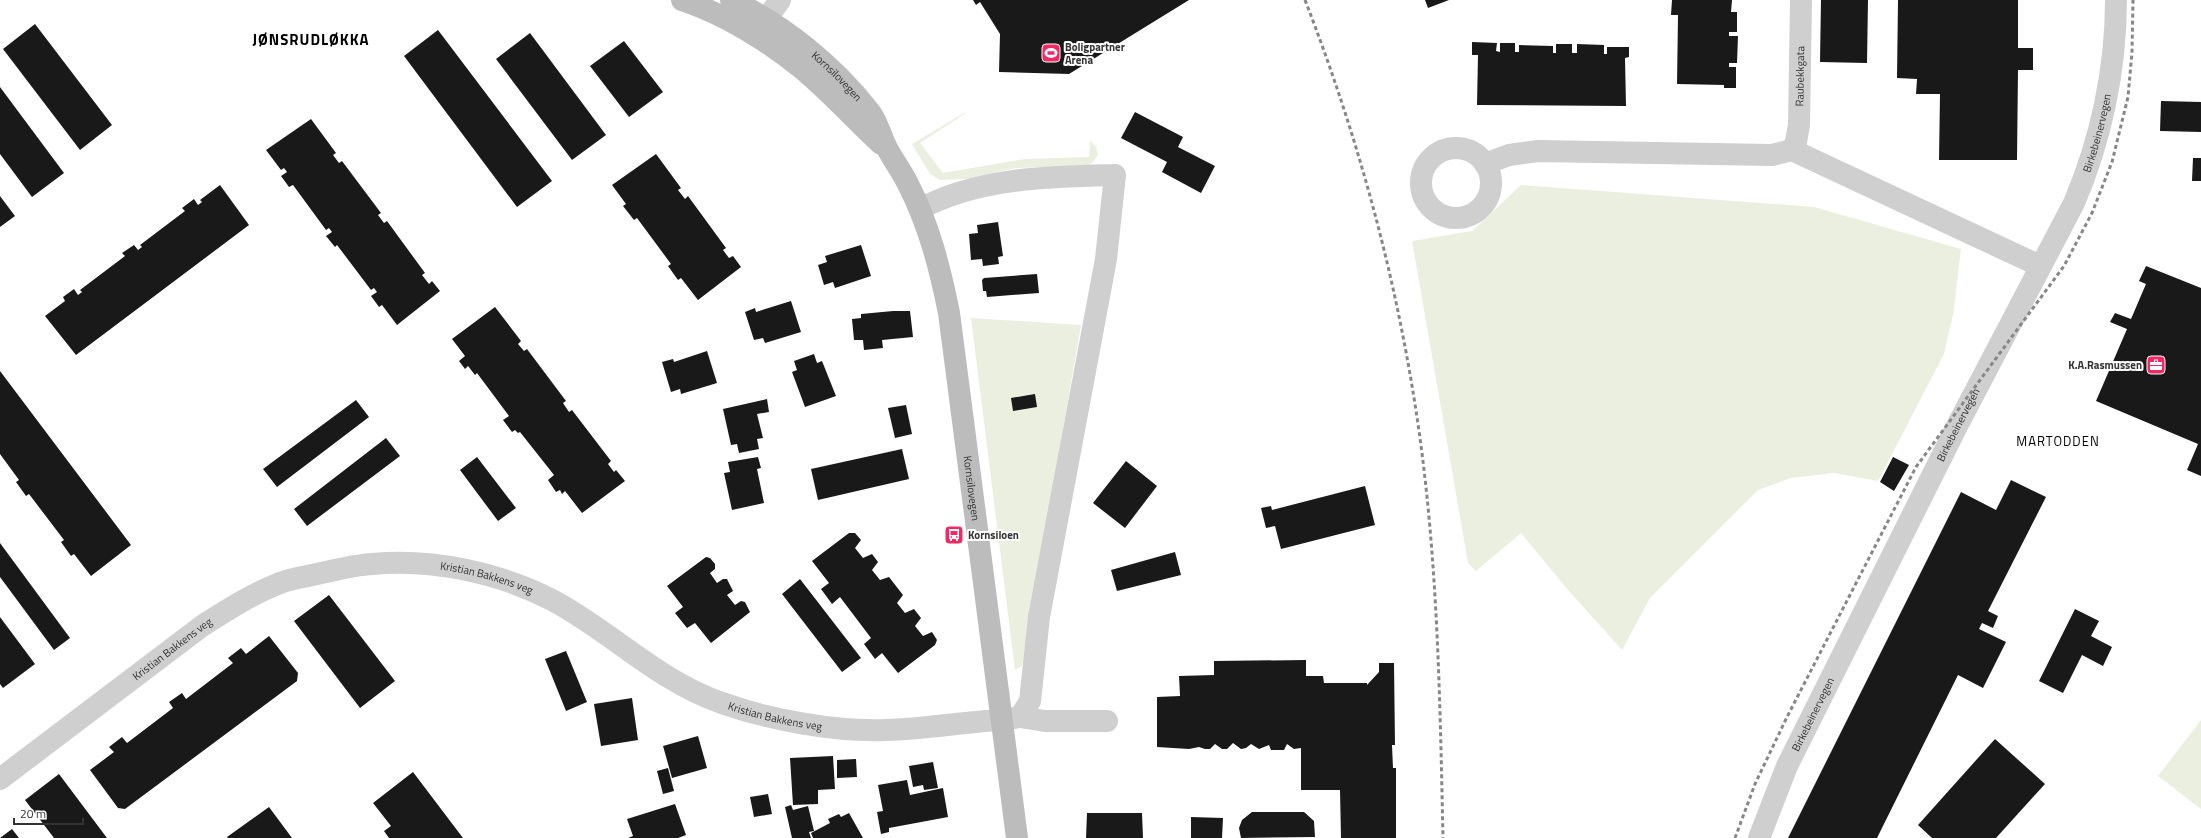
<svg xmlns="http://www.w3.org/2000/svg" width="2201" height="838" font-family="'Titillium Web',sans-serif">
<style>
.green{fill:#ebefdf}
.building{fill:#191919}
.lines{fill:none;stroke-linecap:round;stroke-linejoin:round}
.minor{stroke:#cfcfcf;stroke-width:22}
.tertiary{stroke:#cfcfcf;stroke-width:22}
.secondary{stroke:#bcbcbc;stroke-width:22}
.rail{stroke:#878787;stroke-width:3;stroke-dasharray:4 3;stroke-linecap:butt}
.labels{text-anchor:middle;stroke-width:4;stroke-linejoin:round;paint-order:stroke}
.poi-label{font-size:11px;font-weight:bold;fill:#323232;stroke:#fff;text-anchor:start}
.street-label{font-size:11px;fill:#323232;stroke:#fff}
.quarter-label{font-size:13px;letter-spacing:1px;fill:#000;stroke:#fff}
.district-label{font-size:15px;font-weight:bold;letter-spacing:1px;fill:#000;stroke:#fff}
</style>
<rect width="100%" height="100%" fill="#fff"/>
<!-- green -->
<g class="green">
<path d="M 964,113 L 966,113 L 920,143 L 943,173 L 1024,159 L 1089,157 L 1090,140 L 1096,147 L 1098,155 L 1093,162 L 1088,166 L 1016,168 L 966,179 L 940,180 L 930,174 L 912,144 Z"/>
<path d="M 1521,185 L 1814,207 L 1961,249 L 1953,315 L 1944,354 L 1878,481 L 1834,473 L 1791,478 L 1758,490 L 1650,598 L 1622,650 L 1568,590 L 1521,533 L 1476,571 L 1468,563 L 1412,241 L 1472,231 Z"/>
<path d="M 971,318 L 1081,325 L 1022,666 L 1015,670 Z"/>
<path d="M 2201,720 L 2201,809 L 2158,776 Z"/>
</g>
<!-- building -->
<g class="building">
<path d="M 973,0 L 1189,0 L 1069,74 L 999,72 L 1000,34 L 980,2 L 976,5 Z"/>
<path d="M 1425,0 L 1449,0 L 1428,8 Z"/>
<path d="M 1672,0 L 1732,0 L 1731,12 L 1737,12 L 1737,32 L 1729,32 L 1729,36 L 1738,36 L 1737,63 L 1729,63 L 1729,67 L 1736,67 L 1736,88 L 1724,88 L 1724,85 L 1677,84 L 1678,15 L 1671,15 Z"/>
<path d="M 1821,0 L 1868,0 L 1867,63 L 1820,62 Z"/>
<path d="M 1898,0 L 2018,0 L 2018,48 L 2033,48 L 2033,70 L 2018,70 L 2017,160 L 1939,160 L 1940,94 L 1916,94 L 1917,79 L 1897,78 Z"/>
<path d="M 35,24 L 112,125 L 80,150 L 3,49 Z"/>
<path d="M 438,30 L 552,181 L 517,207 L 404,56 Z"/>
<path d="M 530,33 L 606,135 L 572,160 L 496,59 Z"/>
<path d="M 624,41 L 663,92 L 629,117 L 590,66 Z"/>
<path d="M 1472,42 L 1497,43 L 1496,51 L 1500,52 L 1500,43 L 1515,43 L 1515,52 L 1519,52 L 1519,45 L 1553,46 L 1553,53 L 1556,53 L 1556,44 L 1572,44 L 1572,53 L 1577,53 L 1577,44 L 1604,45 L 1604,54 L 1607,54 L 1607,47 L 1629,47 L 1629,57 L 1625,58 L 1626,106 L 1477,105 L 1478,55 L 1472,55 Z"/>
<path d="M 0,87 L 64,173 L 32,197 L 0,154 Z"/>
<path d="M 2161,101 L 2201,102 L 2201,132 L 2160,131 Z"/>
<path d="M 1135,112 L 1183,137 L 1178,147 L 1215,166 L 1201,193 L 1162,172 L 1167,162 L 1121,138 Z"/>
<path d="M 311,119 L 336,153 L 333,155 L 339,163 L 342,161 L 381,213 L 378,215 L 384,223 L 387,221 L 425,273 L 422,275 L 429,284 L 432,281 L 440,291 L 397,325 L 382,305 L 379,307 L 371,296 L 377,292 L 374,288 L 371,290 L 337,245 L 335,247 L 326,236 L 332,232 L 329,228 L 326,230 L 293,185 L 289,187 L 281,176 L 287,172 L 284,168 L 281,170 L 266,150 Z"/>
<path d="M 656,154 L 681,188 L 678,190 L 685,199 L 688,196 L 726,248 L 723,250 L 729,258 L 733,256 L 741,267 L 698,300 L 681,278 L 678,280 L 668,266 L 671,264 L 637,218 L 634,220 L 623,206 L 626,204 L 612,185 Z"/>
<path d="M 2193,158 L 2201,158 L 2201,181 L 2192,181 Z"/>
<path d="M 220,185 L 249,225 L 76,355 L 45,316 L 65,301 L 63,297 L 74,289 L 78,295 L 82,292 L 80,290 L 125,256 L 122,253 L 134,245 L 138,250 L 142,247 L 140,245 L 185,211 L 182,208 L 194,199 L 198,205 L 202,202 L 200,200 Z"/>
<path d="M 0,196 L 15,216 L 0,227 Z"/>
<path d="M 998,222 L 1003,256 L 998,257 L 999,264 L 983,266 L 982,259 L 971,260 L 969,234 L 978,233 L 977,225 Z"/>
<path d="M 861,245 L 871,276 L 835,288 L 833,282 L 824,285 L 818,265 L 827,262 L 825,256 Z"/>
<path d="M 2146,266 L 2201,288 L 2201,476 L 2187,470 L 2198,444 L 2096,401 L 2127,329 L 2110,322 L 2115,313 L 2131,319 L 2146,284 L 2139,281 Z"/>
<path d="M 1037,274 L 1039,293 L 987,297 L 986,291 L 983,291 L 982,280 L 984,278 Z"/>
<path d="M 791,301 L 801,332 L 765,343 L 763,338 L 754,340 L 745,312 L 755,308 L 756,312 Z"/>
<path d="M 495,307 L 521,341 L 518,344 L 524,351 L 527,349 L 566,401 L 563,403 L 569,412 L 572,410 L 611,461 L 608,464 L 614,472 L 616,470 L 625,481 L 582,513 L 565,491 L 562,494 L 560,490 L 556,492 L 548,480 L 554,475 L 520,432 L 518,433 L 515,430 L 512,432 L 503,420 L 509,416 L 477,373 L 475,375 L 468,366 L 465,369 L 459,361 L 465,356 L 452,339 Z"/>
<path d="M 893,311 L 910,311 L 913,337 L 882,340 L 883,348 L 864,350 L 863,340 L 854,340 L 852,319 L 861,318 L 861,314 Z"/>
<path d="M 707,351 L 717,383 L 681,394 L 680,389 L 671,392 L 662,362 L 673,359 L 674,362 Z"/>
<path d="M 814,354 L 817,363 L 822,361 L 836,396 L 805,407 L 792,372 L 797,370 L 794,361 Z"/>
<path d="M 0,371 L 131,545 L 91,576 L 74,554 L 71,556 L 61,542 L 64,540 L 29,494 L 26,496 L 16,482 L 19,480 L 0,454 Z"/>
<path d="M 1035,394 L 1037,407 L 1013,411 L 1011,398 Z"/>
<path d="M 767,399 L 769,412 L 757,414 L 763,438 L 757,439 L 759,449 L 739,453 L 737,444 L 731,445 L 723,409 Z"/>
<path d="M 356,400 L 369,417 L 277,487 L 263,469 Z"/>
<path d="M 906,405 L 912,434 L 895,438 L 888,408 Z"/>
<path d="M 386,438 L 400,456 L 307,526 L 294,509 Z"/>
<path d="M 902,449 L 909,479 L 818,500 L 811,469 Z"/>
<path d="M 477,457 L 516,508 L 498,521 L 460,470 Z"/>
<path d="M 758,457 L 761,468 L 757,469 L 764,503 L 732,510 L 724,473 L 730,472 L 728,462 Z"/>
<path d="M 1893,457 L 1909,465 L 1894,491 L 1880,482 Z"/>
<path d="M 1126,461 L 1157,486 L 1125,528 L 1093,503 Z"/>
<path d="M 2011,480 L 2046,497 L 1988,611 L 1998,616 L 1993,628 L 1982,623 L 1979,629 L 2006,642 L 1983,688 L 1958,675 L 1877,838 L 1788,838 L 1961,492 L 1996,510 Z"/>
<path d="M 1365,486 L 1375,525 L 1281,549 L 1275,526 L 1266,528 L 1261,508 L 1271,506 L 1272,510 Z"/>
<path d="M 849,533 L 855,533 L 861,540 L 855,548 L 863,558 L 872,554 L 878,562 L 872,570 L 880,580 L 889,577 L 903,595 L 897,603 L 905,613 L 914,609 L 921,618 L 915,626 L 923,636 L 932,632 L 937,640 L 935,645 L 898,673 L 882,653 L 875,659 L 864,644 L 871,638 L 840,597 L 832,604 L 821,589 L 829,583 L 812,561 Z"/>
<path d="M 0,543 L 70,638 L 54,650 L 0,577 Z"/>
<path d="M 1175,552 L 1181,575 L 1117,591 L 1111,570 Z"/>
<path d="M 706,557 L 710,558 L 715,564 L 715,569 L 710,573 L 717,583 L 723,579 L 727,579 L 733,591 L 727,595 L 735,605 L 741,601 L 745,602 L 750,612 L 711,643 L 695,623 L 687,628 L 675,613 L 683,607 L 667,586 Z"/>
<path d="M 800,579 L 861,658 L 842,672 L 782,594 Z"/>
<path d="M 329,595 L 395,681 L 360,708 L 294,621 Z"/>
<path d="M 2075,609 L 2099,621 L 2091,636 L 2112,647 L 2103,666 L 2082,655 L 2063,693 L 2039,681 Z"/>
<path d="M 0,617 L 35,664 L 3,688 L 0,684 Z"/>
<path d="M 269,636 L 298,673 L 297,681 L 125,809 L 118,808 L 90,770 L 114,752 L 109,747 L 122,737 L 127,743 L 173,708 L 169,702 L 182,693 L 186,699 L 233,663 L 228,658 L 241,648 L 246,654 Z"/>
<path d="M 566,651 L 587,702 L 566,711 L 545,659 Z"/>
<path d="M 1306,660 L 1306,676 L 1323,676 L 1324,683 L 1367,683 L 1367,685 L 1379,672 L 1379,663 L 1394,663 L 1395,745 L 1392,745 L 1393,768 L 1396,768 L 1396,838 L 1341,838 L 1340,790 L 1301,790 L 1301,748 L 1294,749 L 1287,744 L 1284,750 L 1271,750 L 1269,745 L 1259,749 L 1251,744 L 1246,748 L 1241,749 L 1233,743 L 1227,749 L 1222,749 L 1215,744 L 1210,749 L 1205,749 L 1199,747 L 1189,749 L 1157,747 L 1157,697 L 1180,696 L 1179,676 L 1214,675 L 1214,661 Z"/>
<path d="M 632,698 L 638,740 L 601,746 L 594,704 Z"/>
<path d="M 698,736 L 707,768 L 672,778 L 663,746 Z"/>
<path d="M 1995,739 L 2045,784 L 1996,838 L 1932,838 L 1918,825 Z"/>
<path d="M 833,756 L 835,789 L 818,790 L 818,804 L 793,805 L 790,758 Z"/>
<path d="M 856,759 L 857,777 L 837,778 L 837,760 Z"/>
<path d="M 933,762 L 938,788 L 924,790 L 923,785 L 913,787 L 909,766 Z"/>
<path d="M 668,768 L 674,791 L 663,794 L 657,771 Z"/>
<path d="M 413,772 L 463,838 L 389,838 L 384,831 L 391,826 L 373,803 Z"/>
<path d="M 59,774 L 107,838 L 54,838 L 25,800 Z"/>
<path d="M 907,780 L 910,795 L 943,788 L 948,817 L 889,828 L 889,832 L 881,834 L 877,812 L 883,811 L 878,785 Z"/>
<path d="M 768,794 L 772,814 L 754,817 L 750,797 Z"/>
<path d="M 675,804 L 686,835 L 678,838 L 628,838 L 633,836 L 627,819 Z"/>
<path d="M 791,805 L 793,810 L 808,806 L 814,831 L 809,832 L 811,838 L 792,838 L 785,807 Z"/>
<path d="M 269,807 L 292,838 L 228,838 L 227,837 Z"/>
<path d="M 1252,812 L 1304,812 L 1314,821 L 1315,837 L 1241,838 L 1239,828 L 1242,820 Z"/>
<path d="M 849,813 L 863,838 L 813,838 L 811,833 L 830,823 L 828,819 L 839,814 L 841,817 Z"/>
<path d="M 1087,813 L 1142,813 L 1143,838 L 1086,838 Z"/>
<path d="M 1191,817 L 1223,818 L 1222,838 L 1191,838 Z"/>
<path d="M 12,829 L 19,838 L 0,838 Z"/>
</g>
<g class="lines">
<!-- minor -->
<g class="minor">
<path d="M 755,35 L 780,0"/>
<circle cx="1456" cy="183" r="35"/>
<path id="s1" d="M 1792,150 L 1796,142 L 1799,125 L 1801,0"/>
<path d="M 1485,164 L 1509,155 L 1538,151 L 1772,155 L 1792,150 L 2040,266"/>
<path d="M 1020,717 L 1045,721 L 1107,721"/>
<path id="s2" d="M 0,779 L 202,626 C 227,610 252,594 280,583 C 292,578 305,577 317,574 C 336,570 354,565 372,564 C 432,558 501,573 554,601 C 613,633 658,681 722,703 C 770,720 836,732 886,730 C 925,729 963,722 1001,720 L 1020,717 L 1030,701 L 1039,617 L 1106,259 L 1115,175 C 1050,177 979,177 920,209"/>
</g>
<!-- tertiary -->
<path class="tertiary" id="s3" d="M 1759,838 L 1787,766 L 1956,428 L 2074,203 C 2101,140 2116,69 2116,0"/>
<!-- secondary -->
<g class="secondary">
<path d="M 682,0 C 724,14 766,40 801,68 C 829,91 854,119 881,144"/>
<path id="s4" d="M 731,0 C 784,25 834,66 870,112 C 878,122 881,138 888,150 C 894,161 902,172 908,184 C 929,225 940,268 949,313 L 1017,838"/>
</g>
<!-- rail -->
<g class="rail">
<path d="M 1305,0 C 1359,139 1398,283 1419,431 C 1438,566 1440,702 1443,838"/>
<path d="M 1735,838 L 1755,784 L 1787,717 L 1916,467 L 2064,266 L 2092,213 L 2112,162 L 2128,97 L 2132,52 L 2133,0"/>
</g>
</g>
<!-- icons -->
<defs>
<g id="stadium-square" transform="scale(1)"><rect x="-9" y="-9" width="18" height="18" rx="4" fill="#f32965" stroke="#fff"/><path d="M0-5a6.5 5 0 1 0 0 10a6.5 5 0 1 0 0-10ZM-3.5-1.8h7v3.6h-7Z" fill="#fff"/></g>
<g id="office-square" transform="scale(1)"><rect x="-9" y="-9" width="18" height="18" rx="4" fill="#f32965" stroke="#fff"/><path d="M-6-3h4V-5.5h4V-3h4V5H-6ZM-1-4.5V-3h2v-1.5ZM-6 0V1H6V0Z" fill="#fff"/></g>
<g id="bus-square" transform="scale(1)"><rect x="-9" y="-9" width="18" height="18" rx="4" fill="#f32965" stroke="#fff"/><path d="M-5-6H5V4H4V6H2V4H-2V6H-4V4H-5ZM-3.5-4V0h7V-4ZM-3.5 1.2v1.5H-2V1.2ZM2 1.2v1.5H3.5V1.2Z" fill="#fff"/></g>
</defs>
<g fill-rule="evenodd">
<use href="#stadium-square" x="1051" y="53"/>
<use href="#office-square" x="2156" y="365"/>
<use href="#bus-square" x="954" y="535"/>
</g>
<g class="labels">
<!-- poi labels -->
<g class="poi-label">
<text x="1065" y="51">Boligpartner<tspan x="1065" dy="13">Arena</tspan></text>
<text x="2142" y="369" text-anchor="end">K.A.Rasmussen</text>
<text x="968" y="539">Kornsiloen</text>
</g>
<!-- street labels -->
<g class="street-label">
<text dy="4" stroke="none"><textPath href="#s1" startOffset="75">Raubekkgata</textPath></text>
<text dy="4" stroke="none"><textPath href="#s4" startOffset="131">Kornsilovegen</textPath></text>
<text dy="4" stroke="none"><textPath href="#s3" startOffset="783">Birkebeinervegen</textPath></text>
<text dy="4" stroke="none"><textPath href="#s3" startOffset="459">Birkebeinervegen</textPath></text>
<text dy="4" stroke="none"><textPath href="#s4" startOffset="574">Kornsilovegen</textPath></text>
<text dy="4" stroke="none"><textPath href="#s2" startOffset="553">Kristian Bakkens veg</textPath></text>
<text dy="4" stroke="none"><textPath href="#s2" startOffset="216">Kristian Bakkens veg</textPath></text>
<text dy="4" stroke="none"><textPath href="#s3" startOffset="135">Birkebeinervegen</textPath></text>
<text dy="4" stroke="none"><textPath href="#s2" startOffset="877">Kristian Bakkens veg</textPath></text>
</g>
<!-- quarter labels -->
<g class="quarter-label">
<text x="2058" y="446">MARTODDEN</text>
</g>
<!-- district labels -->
<g class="district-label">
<text x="311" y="45">JØNSRUDLØKKA</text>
</g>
</g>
<!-- scale -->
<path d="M14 818v6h69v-6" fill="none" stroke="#323232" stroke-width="2"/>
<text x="20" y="818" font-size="12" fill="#323232" stroke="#ffffff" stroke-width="3" paint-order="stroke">20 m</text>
</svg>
